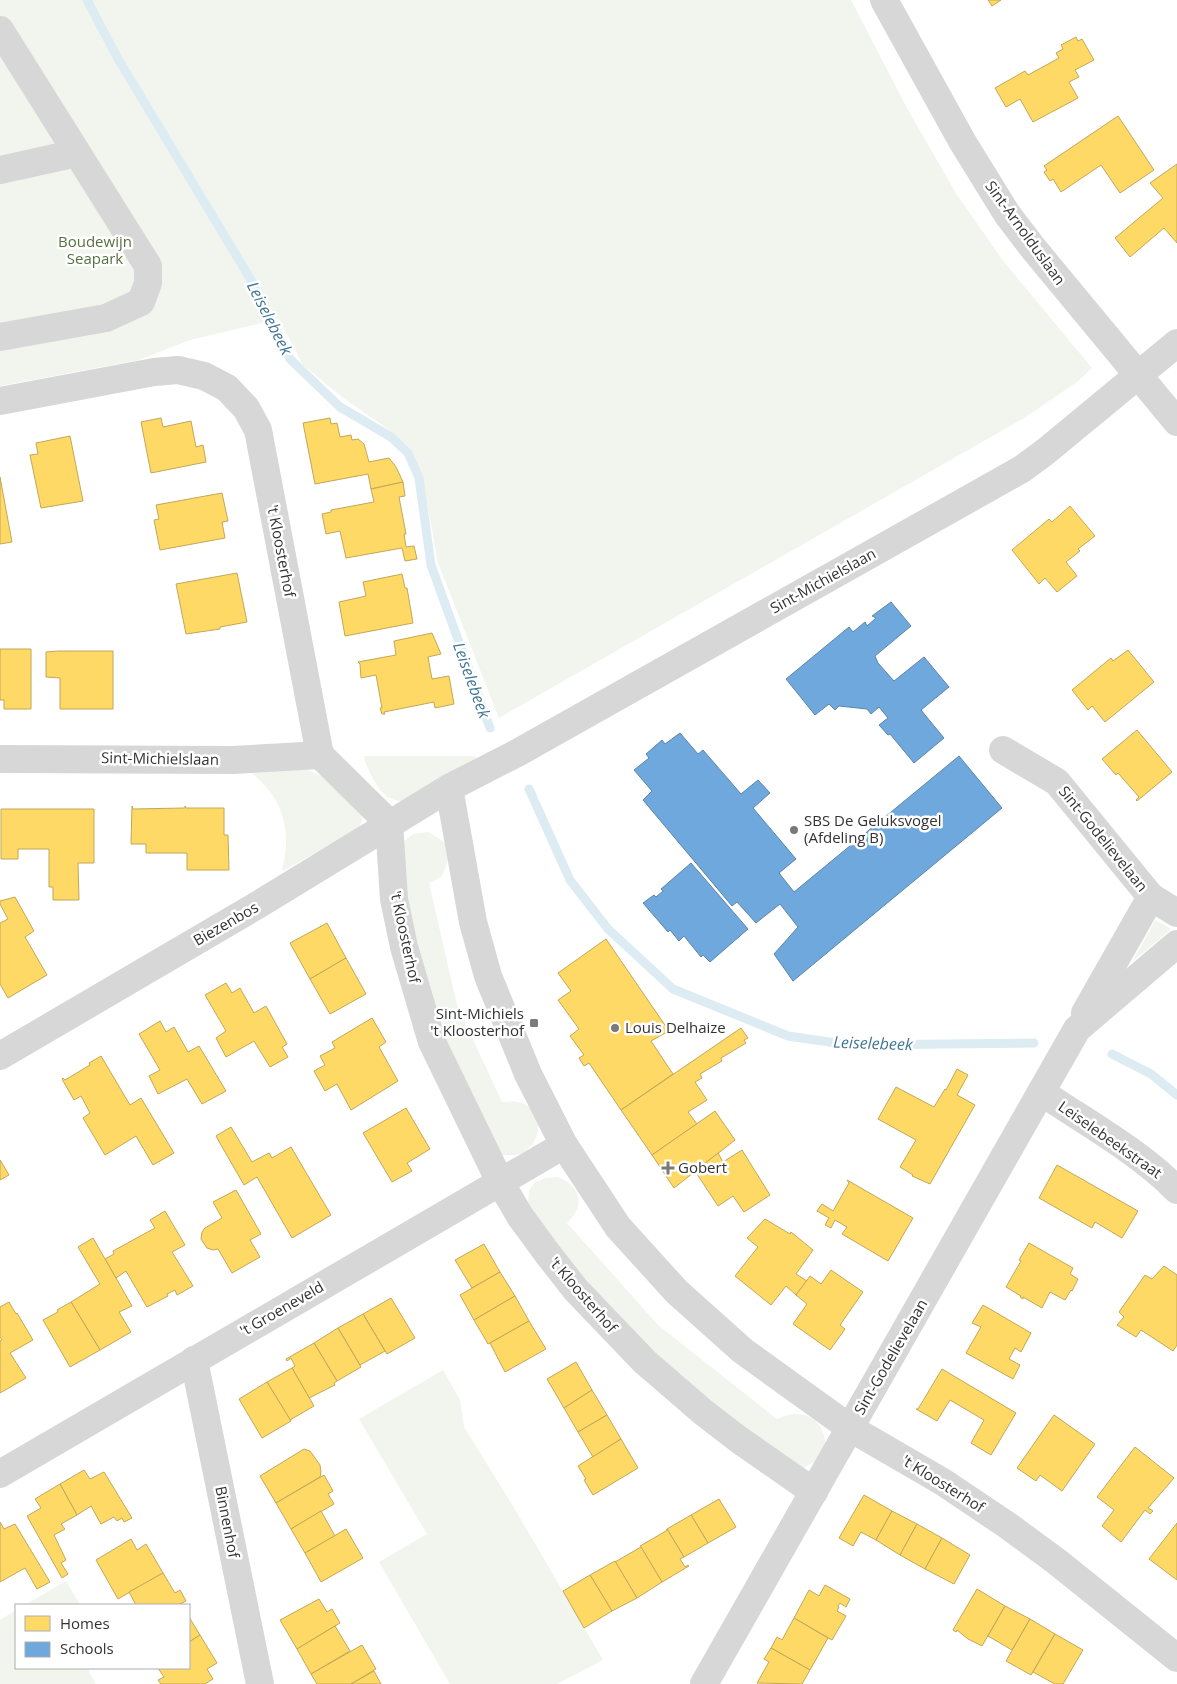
<svg xmlns="http://www.w3.org/2000/svg" width="1177" height="1684" font-family="'Open Sans',sans-serif">
<style>
.green{fill:#f1f5ed}
.homes{fill:#ffd966;stroke:#c2a757}
.schools{fill:#6fa8dc;stroke:#5d85a9}
.lines{fill:none;stroke-linecap:round;stroke-linejoin:round}
.stream{stroke:#ddebf3;stroke-width:9}
.minor{stroke:#d7d7d7;stroke-width:28}
.poi-dot{fill:#7a7a7a;stroke:#fff;stroke-width:2}
.labels{text-anchor:middle;stroke-width:5;stroke-linejoin:round;paint-order:stroke}
.street-label{font-size:15px;fill:#333;stroke:#fff}
.park-label{font-size:15px;fill:#56703f;stroke:#fff}
.poi-label{font-size:15px;fill:#333;stroke:#fff;text-anchor:start}
.water-label{font-size:16px;font-style:italic;fill:#3f7597;stroke:#fff}
</style>
<rect width="100%" height="100%" fill="#fff"/>
<!-- green -->
<g class="green">
<path d="M 0,0 L 851,0 L 908,110 L 957,195 L 1004,262 L 1092,368 L 1077,382 L 1024,418 L 499,718 L 438,563 L 422,476 L 412,451 L 392,432 L 342,397 L 303,365 L 279,319 L 190,340 L 139,360 L 0,386 Z"/>
<path d="M 365,756 L 475,756 L 476,758 L 402,801 C 380,801 373,777 364,760 Z"/>
<path d="M 255,770 L 308,770 L 322,776 L 362,812 C 363,820 362,825 356,830 L 283,871 L 282,870 C 292,832 284,800 254,775 L 253,773 Z"/>
<path d="M 428,832 L 444,842 L 449,854 L 445,870 L 441,877 L 429,883 L 457,1005 L 502,1102 C 507,1102 513,1101 518,1102 C 545,1107 544,1144 520,1154 C 515,1156 507,1155 501,1155 L 467,1101 L 435,1011 L 414,937 L 399,861 L 402,843 L 413,834 Z"/>
<path d="M 1155,920 L 1171,929 L 1132,962 L 1155,921 Z"/>
<path d="M 558,1177 C 581,1187 586,1205 567,1223 L 658,1325 L 777,1419 C 793,1411 813,1411 822,1430 C 824,1434 825,1440 826,1445 L 814,1462 L 801,1469 L 780,1462 L 644,1349 L 553,1247 L 528,1208 L 529,1190 L 535,1182 L 546,1178 Z"/>
<path d="M 443,1370 L 460,1400 L 464,1427 L 513,1506 L 603,1660 L 557,1684 L 450,1684 L 379,1562 L 427,1534 L 359,1419 Z"/>
<path d="M 66,1581 L 80,1605 L 25,1605 Z"/>
<path d="M 16,1610 L 16,1668 L 87,1668 L 96,1684 L 0,1684 L 0,1620 Z"/>
</g>
<!-- homes -->
<g class="homes">
<path d="M 988,0 L 1001,0 L 992,6 Z"/>
<path d="M 1076,37 L 1078,41 L 1082,39 L 1094,60 L 1075,70 L 1079,77 L 1069,82 L 1078,98 L 1033,122 L 1020,99 L 1006,107 L 995,88 L 1025,71 L 1028,75 L 1059,58 L 1056,53 L 1063,49 L 1061,45 Z"/>
<path d="M 1118,116 L 1154,170 L 1120,193 L 1101,165 L 1061,192 L 1053,179 L 1050,181 L 1044,172 L 1047,170 L 1044,166 Z"/>
<path d="M 1177,164 L 1177,243 L 1164,228 L 1130,257 L 1115,238 L 1163,198 L 1150,183 Z"/>
<path d="M 161,418 L 163,427 L 191,421 L 196,447 L 203,445 L 206,462 L 151,473 L 141,422 Z"/>
<path d="M 330,418 L 331,424 L 337,423 L 340,437 L 351,435 L 352,440 L 358,439 L 364,444 L 369,462 L 389,458 L 396,467 L 403,482 L 371,489 L 368,474 L 315,484 L 303,423 Z"/>
<path d="M 70,436 L 83,501 L 41,508 L 30,455 L 38,454 L 36,443 Z"/>
<path d="M 0,477 L 12,542 L 0,544 Z"/>
<path d="M 403,482 L 405,496 L 399,497 L 406,534 L 404,534 L 406,547 L 414,546 L 417,559 L 405,561 L 402,548 L 346,558 L 340,531 L 326,534 L 322,514 L 331,512 L 331,510 L 374,502 L 371,489 Z"/>
<path d="M 222,493 L 228,521 L 222,522 L 225,538 L 160,550 L 154,520 L 159,519 L 156,505 Z"/>
<path d="M 1070,506 L 1095,536 L 1078,549 L 1080,551 L 1066,562 L 1077,576 L 1057,592 L 1045,578 L 1039,584 L 1012,550 L 1049,519 L 1052,522 Z"/>
<path d="M 237,573 L 247,622 L 220,627 L 220,629 L 186,634 L 176,584 Z"/>
<path d="M 402,574 L 405,588 L 407,588 L 413,623 L 345,636 L 339,602 L 366,596 L 363,582 Z"/>
<path d="M 432,633 L 441,654 L 428,657 L 432,679 L 449,676 L 454,704 L 435,708 L 434,702 L 384,712 L 385,714 L 382,714 L 380,708 L 382,708 L 376,675 L 361,678 L 360,664 L 358,662 L 396,655 L 394,641 Z"/>
<path d="M 0,649 L 31,649 L 31,709 L 4,709 L 4,700 L 0,700 Z"/>
<path d="M 1128,650 L 1154,682 L 1105,722 L 1092,706 L 1088,710 L 1072,690 L 1111,658 L 1113,661 Z"/>
<path d="M 59,651 L 113,651 L 113,709 L 60,709 L 60,678 L 46,677 L 46,652 Z"/>
<path d="M 1137,730 L 1172,772 L 1137,801 L 1136,800 L 1139,797 L 1118,773 L 1116,775 L 1102,759 Z"/>
<path d="M 132,806 L 133,809 L 185,808 L 185,806 L 186,808 L 224,808 L 224,835 L 228,835 L 229,870 L 187,870 L 187,853 L 146,853 L 146,844 L 131,844 Z"/>
<path d="M 1,809 L 94,809 L 94,863 L 78,863 L 79,900 L 53,900 L 53,887 L 49,887 L 49,849 L 18,849 L 18,859 L 1,859 Z"/>
<path d="M 15,897 L 34,931 L 25,937 L 47,975 L 8,998 L 0,984 L 0,923 L 8,919 L 0,904 L 0,901 Z"/>
<path d="M 327,923 L 346,958 L 310,979 L 290,943 Z"/>
<path d="M 606,939 L 669,1031 L 651,1041 L 673,1074 L 621,1110 L 589,1063 L 584,1066 L 579,1058 L 584,1055 L 570,1036 L 579,1029 L 558,1000 L 571,991 L 558,973 Z"/>
<path d="M 346,958 L 366,994 L 330,1014 L 310,979 Z"/>
<path d="M 226,983 L 232,993 L 240,988 L 254,1013 L 266,1006 L 287,1044 L 282,1047 L 288,1057 L 270,1067 L 254,1041 L 226,1057 L 216,1038 L 226,1031 L 205,995 Z"/>
<path d="M 372,1018 L 386,1042 L 379,1047 L 398,1081 L 351,1110 L 337,1084 L 325,1091 L 314,1071 L 325,1065 L 320,1056 L 335,1048 L 332,1042 Z"/>
<path d="M 160,1021 L 166,1032 L 174,1027 L 188,1052 L 199,1046 L 226,1091 L 202,1104 L 187,1079 L 158,1094 L 149,1076 L 160,1070 L 139,1034 Z"/>
<path d="M 741,1028 L 748,1038 L 744,1040 L 746,1043 L 721,1058 L 722,1061 L 700,1074 L 702,1078 L 695,1082 L 707,1100 L 688,1112 L 697,1124 L 652,1155 L 621,1110 Z"/>
<path d="M 101,1056 L 130,1105 L 141,1098 L 174,1153 L 153,1165 L 136,1136 L 105,1155 L 83,1118 L 90,1113 L 81,1096 L 74,1100 L 62,1079 L 63,1078 L 65,1080 L 90,1065 L 89,1063 Z"/>
<path d="M 957,1069 L 968,1075 L 957,1095 L 975,1105 L 930,1184 L 912,1176 L 913,1175 L 900,1167 L 916,1140 L 878,1119 L 896,1087 L 934,1107 L 945,1089 L 946,1090 Z"/>
<path d="M 406,1108 L 430,1149 L 407,1163 L 412,1171 L 392,1182 L 363,1133 Z"/>
<path d="M 715,1111 L 735,1140 L 674,1188 L 652,1155 Z"/>
<path d="M 231,1127 L 252,1162 L 269,1153 L 272,1158 L 291,1147 L 331,1215 L 292,1238 L 257,1177 L 244,1185 L 221,1145 L 216,1136 Z"/>
<path d="M 742,1150 L 770,1195 L 744,1212 L 733,1196 L 718,1206 L 695,1171 L 718,1153 L 723,1162 Z"/>
<path d="M 0,1160 L 9,1175 L 0,1180 Z"/>
<path d="M 1057,1165 L 1138,1211 L 1122,1238 L 1095,1222 L 1092,1228 L 1039,1198 Z"/>
<path d="M 847,1180 L 913,1218 L 888,1261 L 842,1234 L 847,1227 L 835,1220 L 831,1228 L 825,1225 L 829,1218 L 817,1211 L 822,1204 L 833,1211 L 849,1183 Z"/>
<path d="M 236,1190 L 261,1234 L 250,1240 L 260,1257 L 232,1273 L 218,1249 L 213,1250 L 207,1248 L 201,1239 L 202,1232 L 205,1228 L 222,1218 L 213,1202 Z"/>
<path d="M 165,1211 L 185,1245 L 172,1252 L 193,1286 L 177,1295 L 175,1290 L 167,1294 L 168,1296 L 147,1307 L 126,1271 L 116,1278 L 105,1259 L 114,1254 L 113,1251 L 155,1228 L 150,1220 Z"/>
<path d="M 765,1219 L 790,1234 L 791,1232 L 813,1250 L 796,1274 L 807,1281 L 796,1295 L 786,1286 L 771,1305 L 735,1276 L 758,1247 L 747,1238 Z"/>
<path d="M 93,1238 L 132,1306 L 119,1312 L 131,1332 L 100,1350 L 71,1302 L 100,1284 L 78,1247 Z"/>
<path d="M 1029,1243 L 1073,1268 L 1070,1274 L 1078,1279 L 1072,1291 L 1071,1290 L 1065,1300 L 1050,1292 L 1042,1308 L 1023,1297 L 1023,1299 L 1020,1297 L 1021,1296 L 1006,1287 L 1021,1261 L 1019,1260 Z"/>
<path d="M 484,1244 L 500,1272 L 472,1288 L 455,1260 Z"/>
<path d="M 1164,1266 L 1177,1275 L 1177,1345 L 1173,1351 L 1141,1330 L 1136,1337 L 1117,1325 L 1124,1317 L 1119,1312 L 1145,1275 L 1152,1279 Z"/>
<path d="M 831,1270 L 863,1292 L 840,1325 L 845,1329 L 830,1350 L 793,1324 L 807,1304 L 796,1295 L 810,1276 L 821,1284 Z"/>
<path d="M 500,1272 L 515,1296 L 474,1320 L 460,1295 Z"/>
<path d="M 515,1296 L 529,1321 L 488,1344 L 474,1320 Z"/>
<path d="M 391,1298 L 415,1338 L 387,1354 L 363,1314 Z"/>
<path d="M 9,1302 L 16,1314 L 17,1313 L 33,1340 L 10,1353 L 26,1378 L 0,1393 L 0,1341 L 2,1340 L 0,1337 L 0,1307 Z"/>
<path d="M 71,1302 L 100,1350 L 70,1367 L 43,1320 L 58,1312 L 57,1310 Z"/>
<path d="M 983,1305 L 1031,1333 L 1021,1352 L 1015,1348 L 1009,1359 L 1020,1365 L 1013,1379 L 966,1353 L 981,1327 L 972,1323 Z"/>
<path d="M 363,1314 L 385,1351 L 360,1365 L 338,1328 Z"/>
<path d="M 529,1321 L 546,1349 L 505,1372 L 490,1343 Z"/>
<path d="M 338,1328 L 361,1367 L 337,1381 L 314,1343 Z"/>
<path d="M 314,1343 L 337,1381 L 334,1383 L 335,1385 L 309,1398 L 292,1368 L 295,1366 L 291,1358 L 287,1361 L 286,1359 Z"/>
<path d="M 576,1362 L 592,1390 L 564,1408 L 547,1379 Z"/>
<path d="M 292,1368 L 314,1406 L 290,1420 L 267,1382 Z"/>
<path d="M 942,1369 L 1016,1413 L 991,1455 L 971,1443 L 984,1420 L 950,1400 L 937,1421 L 916,1409 L 918,1409 Z"/>
<path d="M 267,1382 L 291,1421 L 262,1438 L 239,1399 Z"/>
<path d="M 592,1390 L 607,1415 L 578,1432 L 564,1408 Z"/>
<path d="M 607,1415 L 621,1439 L 593,1457 L 578,1432 Z"/>
<path d="M 1054,1415 L 1095,1444 L 1062,1491 L 1040,1475 L 1036,1481 L 1017,1468 Z"/>
<path d="M 621,1439 L 638,1468 L 593,1495 L 584,1480 L 586,1479 L 578,1466 Z"/>
<path d="M 1135,1447 L 1174,1478 L 1148,1508 L 1153,1511 L 1150,1514 L 1145,1510 L 1121,1542 L 1102,1526 L 1114,1510 L 1097,1497 Z"/>
<path d="M 304,1449 L 310,1451 L 320,1465 L 321,1472 L 320,1477 L 276,1503 L 260,1476 Z"/>
<path d="M 84,1470 L 90,1479 L 104,1472 L 132,1518 L 124,1522 L 122,1518 L 117,1521 L 114,1517 L 101,1524 L 91,1506 L 77,1515 L 60,1484 Z"/>
<path d="M 324,1475 L 333,1491 L 328,1494 L 334,1504 L 291,1529 L 276,1503 Z"/>
<path d="M 60,1484 L 77,1515 L 61,1524 L 65,1529 L 54,1535 L 66,1560 L 61,1563 L 68,1574 L 62,1578 L 27,1516 L 41,1508 L 35,1499 Z"/>
<path d="M 864,1495 L 892,1511 L 876,1540 L 861,1532 L 853,1546 L 839,1538 Z"/>
<path d="M 719,1499 L 736,1527 L 708,1543 L 691,1515 Z"/>
<path d="M 321,1511 L 335,1536 L 305,1553 L 291,1529 Z"/>
<path d="M 892,1511 L 917,1524 L 900,1555 L 876,1540 Z"/>
<path d="M 691,1515 L 708,1543 L 684,1557 L 667,1529 Z"/>
<path d="M 0,1522 L 4,1529 L 15,1524 L 50,1582 L 37,1589 L 25,1568 L 0,1582 Z"/>
<path d="M 1177,1523 L 1177,1580 L 1149,1559 Z"/>
<path d="M 917,1524 L 942,1538 L 925,1569 L 900,1555 Z"/>
<path d="M 346,1529 L 363,1558 L 321,1582 L 305,1553 Z"/>
<path d="M 667,1529 L 684,1557 L 680,1559 L 685,1567 L 688,1565 L 689,1566 L 662,1582 L 640,1546 L 666,1531 Z"/>
<path d="M 942,1538 L 970,1555 L 954,1584 L 925,1569 Z"/>
<path d="M 131,1539 L 137,1550 L 146,1544 L 163,1573 L 118,1599 L 96,1560 Z"/>
<path d="M 641,1547 L 662,1582 L 637,1598 L 615,1562 Z"/>
<path d="M 615,1561 L 637,1598 L 612,1611 L 590,1575 Z"/>
<path d="M 163,1573 L 175,1593 L 180,1590 L 186,1601 L 178,1605 L 136,1605 L 129,1592 Z"/>
<path d="M 590,1575 L 612,1611 L 584,1628 L 563,1591 Z"/>
<path d="M 825,1585 L 850,1599 L 846,1607 L 840,1603 L 838,1606 L 839,1607 L 837,1611 L 846,1616 L 832,1640 L 794,1618 L 809,1590 L 819,1596 Z"/>
<path d="M 977,1589 L 1005,1606 L 982,1646 L 968,1639 L 957,1630 L 956,1632 L 953,1630 Z"/>
<path d="M 319,1599 L 327,1612 L 332,1609 L 340,1623 L 297,1649 L 280,1620 Z"/>
<path d="M 1005,1606 L 1030,1619 L 1012,1650 L 988,1636 Z"/>
<path d="M 189,1617 L 200,1635 L 189,1642 Z"/>
<path d="M 794,1618 L 828,1638 L 810,1670 L 771,1648 L 777,1637 L 782,1640 Z"/>
<path d="M 1030,1619 L 1055,1634 L 1031,1675 L 1006,1661 Z"/>
<path d="M 335,1626 L 350,1651 L 311,1674 L 297,1649 Z"/>
<path d="M 1055,1634 L 1083,1650 L 1063,1684 L 1055,1684 L 1033,1672 Z"/>
<path d="M 200,1635 L 217,1663 L 207,1669 L 213,1679 L 205,1684 L 161,1684 L 158,1680 L 164,1677 L 158,1668 L 189,1668 L 189,1642 Z"/>
<path d="M 362,1645 L 376,1669 L 351,1684 L 317,1684 L 311,1674 Z"/>
<path d="M 771,1648 L 810,1670 L 802,1684 L 757,1683 L 769,1662 L 764,1659 Z"/>
<path d="M 374,1671 L 381,1684 L 351,1684 Z"/>
</g>
<!-- schools -->
<g class="schools">
<path d="M 891,602 L 911,626 L 875,656 L 878,663 L 894,681 L 924,657 L 949,687 L 921,710 L 944,738 L 914,763 L 890,734 L 888,735 L 879,725 L 888,718 L 879,707 L 871,714 L 867,709 L 839,706 L 835,710 L 829,704 L 815,715 L 786,679 L 849,627 L 853,632 L 865,622 L 867,626 L 876,618 L 872,616 Z"/>
<path d="M 680,733 L 698,754 L 703,750 L 741,794 L 758,780 L 770,793 L 753,808 L 796,859 L 779,873 L 794,892 L 959,756 L 1002,808 L 793,981 L 774,954 L 798,927 L 780,904 L 756,923 L 737,902 L 732,906 L 643,800 L 652,791 L 634,770 L 649,758 L 646,754 L 662,740 L 665,744 Z"/>
<path d="M 691,863 L 748,929 L 710,962 L 703,955 L 701,957 L 684,936 L 679,941 L 670,930 L 668,932 L 643,903 L 654,895 L 656,897 L 663,891 L 661,889 Z"/>
</g>
<g class="lines">
<!-- stream -->
<g class="stream">
<path d="M 87,0 L 117,57 L 251,280 L 290,359 L 340,407 L 391,437 L 408,453 L 419,478 L 431,565 L 490,728"/>
<path d="M 529,789 L 570,880 L 608,929 L 673,989 L 788,1036 L 850,1045 L 1034,1043"/>
<path d="M 1112,1054 L 1151,1074 L 1177,1095"/>
</g>
<!-- minor -->
<g class="minor">
<path d="M 884,0 L 962,141 L 1007,214 L 1033,248 L 1177,422"/>
<path d="M 0,30 L 148,266 L 148,283 L 141,302 L 106,318 L 0,337"/>
<path d="M 0,170 L 77,153"/>
<path d="M 0,401 L 154,372 L 178,370 L 204,376 L 227,388 L 246,408 L 258,430 L 320,755 L 389,823 L 394,899 L 404,947 L 432,1042 L 500,1182 L 520,1216 L 547,1253 L 576,1290 L 645,1362 L 703,1412 L 738,1439 L 814,1492"/>
<path d="M 1003,750 L 1057,782 L 1151,897 L 1177,913"/>
<path d="M 0,759 L 233,760 L 320,755"/>
<path d="M 449,788 L 473,922 L 488,976 L 528,1074 L 564,1145 L 618,1227 L 677,1292 L 743,1351 L 850,1428 L 943,1482 L 1007,1525 L 1056,1561 L 1177,1658"/>
<path d="M 1085,1013 L 1151,897"/>
<path d="M 0,1056 L 261,903 L 449,788 L 519,752 L 1022,469 L 1045,452 L 1177,343"/>
<path d="M 1041,1092 C 1087,1123 1138,1151 1177,1190"/>
<path d="M 194,1360 L 260,1684"/>
<path d="M 0,1474 L 564,1145"/>
<path d="M 704,1684 L 1077,1029 L 1177,944"/>
</g>
</g>
<!-- markers -->
<g class="poi-dot">
<circle cx="794" cy="830" r="5"/>
<rect x="529" y="1018" width="10" height="10" rx="2.5"/>
<circle cx="615" cy="1028" r="5"/>
<path d="M665.5 1160.5h5v5h5v5h-5v5h-5v-5h-5v-5h5z"/>
</g>
<g class="labels">
<!-- street labels -->
<g class="street-label">
<text transform="translate(1025 233) rotate(54)" y="5">Sint-Arnolduslaan</text>
<text transform="translate(281 551) rotate(79)" y="5">'t Kloosterhof</text>
<text transform="translate(823 581) rotate(-29)" y="5">Sint-Michielslaan</text>
<text transform="translate(160 759) rotate(1)" y="5">Sint-Michielslaan</text>
<text transform="translate(1103 839) rotate(51)" y="5">Sint-Godelievelaan</text>
<text transform="translate(226 924) rotate(-30)" y="5">Biezenbos</text>
<text transform="translate(405 937) rotate(78)" y="5">'t Kloosterhof</text>
<text transform="translate(1110 1140) rotate(35)" y="5">Leiselebeekstraat</text>
<text transform="translate(583 1295) rotate(49)" y="5">'t Kloosterhof</text>
<text transform="translate(282 1309) rotate(-30)" y="5">'t Groeneveld</text>
<text transform="translate(891 1357) rotate(-60)" y="5">Sint-Godelievelaan</text>
<text transform="translate(943 1484) rotate(32)" y="5">'t Kloosterhof</text>
<text transform="translate(227 1522) rotate(79)" y="5">Binnenhof</text>
</g>
<!-- park labels -->
<g class="park-label">
<text x="95" y="247">Boudewijn<tspan x="95" dy="17">Seapark</tspan></text>
</g>
<!-- poi labels -->
<g class="poi-label">
<text x="804" y="826">SBS De Geluksvogel<tspan x="804" dy="17">(Afdeling B)</tspan></text>
<text x="524" y="1019" text-anchor="end">Sint-Michiels<tspan x="524" dy="17">'t Kloosterhof</tspan></text>
<text x="625" y="1033">Louis Delhaize</text>
<text x="678" y="1173">Gobert</text>
</g>
<!-- water labels -->
<g class="water-label">
<text transform="translate(270 318) rotate(63)" y="6">Leiselebeek</text>
<text transform="translate(472 680) rotate(70)" y="6">Leiselebeek</text>
<text transform="translate(873 1043) rotate(2)" y="6">Leiselebeek</text>
</g>
</g>
<!-- legend -->
<rect x="15" y="1604" width="175" height="65" fill="#ffffff" stroke="#adadad"/>
<rect x="25" y="1616" width="25" height="15" fill="#ffd966" stroke="#adadad"/>
<text x="60" y="1629" font-size="15" fill="#333333">Homes</text>
<rect x="25" y="1642" width="25" height="15" fill="#6fa8dc" stroke="#adadad"/>
<text x="60" y="1654" font-size="15" fill="#333333">Schools</text>
</svg>
